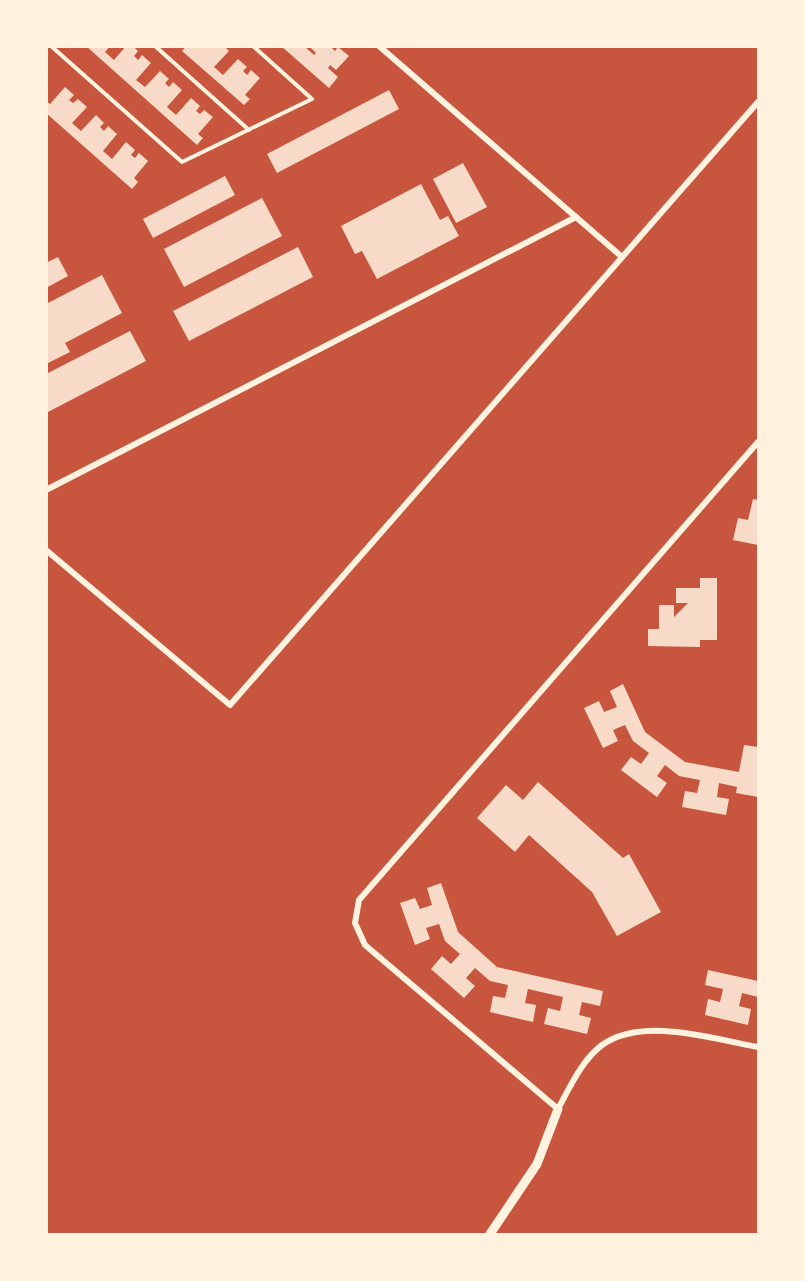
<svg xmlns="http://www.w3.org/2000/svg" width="805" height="1281" font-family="Mulish,sans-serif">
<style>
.building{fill:#f7dbc8}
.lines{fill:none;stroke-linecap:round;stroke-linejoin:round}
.service{stroke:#fff3e0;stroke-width:4}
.minor{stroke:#fff3e0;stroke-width:6}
.tertiary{stroke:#fff3e0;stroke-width:9}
</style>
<rect width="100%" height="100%" fill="#c8553d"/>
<!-- building -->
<g class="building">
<path d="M 86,46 L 110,46 L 105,52 L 114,60 L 126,46 L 133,46 L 138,51 L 134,56 L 138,60 L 142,55 L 151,63 L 136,80 L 145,87 L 160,71 L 169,79 L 165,83 L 169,87 L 173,82 L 182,90 L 167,107 L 176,115 L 191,98 L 200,106 L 196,111 L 200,114 L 204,110 L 213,117 L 198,134 L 203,138 L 197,145 Z"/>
<path d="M 186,46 L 192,48 L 194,46 L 224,46 L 229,51 L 214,67 L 223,75 L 238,59 L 247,67 L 243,71 L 247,75 L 251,70 L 260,78 L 245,95 L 250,99 L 244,105 L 182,51 Z"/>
<path d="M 281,46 L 304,46 L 314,55 L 316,53 L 309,46 L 330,46 L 335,51 L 338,47 L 349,56 L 336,70 L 330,65 L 328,68 L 338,77 L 329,88 Z"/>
<path d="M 65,87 L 74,95 L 69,100 L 73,103 L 78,99 L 87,107 L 72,123 L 81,131 L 96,115 L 104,123 L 100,127 L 104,131 L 108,126 L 117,134 L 103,151 L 112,159 L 126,142 L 135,150 L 131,155 L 135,158 L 139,153 L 148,161 L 134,178 L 138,182 L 132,189 L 46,113 L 46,101 L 50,104 Z"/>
<path d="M 389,90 L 399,109 L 277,173 L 267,154 Z"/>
<path d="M 463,163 L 487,207 L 456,223 L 433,179 Z"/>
<path d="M 225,176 L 235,195 L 153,238 L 143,219 Z"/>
<path d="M 421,184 L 440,220 L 448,216 L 459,236 L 377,279 L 362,251 L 355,254 L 341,226 Z"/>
<path d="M 262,198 L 282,236 L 184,287 L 164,249 Z"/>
<path d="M 298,247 L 313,277 L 189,341 L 173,311 Z"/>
<path d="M 58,257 L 68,276 L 46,288 L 46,263 Z"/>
<path d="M 102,275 L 122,313 L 65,343 L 70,352 L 46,364 L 46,304 Z"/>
<path d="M 130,331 L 146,361 L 46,413 L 46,374 Z"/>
<path d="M 753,499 L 758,500 L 758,545 L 733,540 L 738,518 L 748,520 Z"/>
<path d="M 700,578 L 717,578 L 717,640 L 700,640 L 700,647 L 648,646 L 648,629 L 659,629 L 659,605 L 674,605 L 674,617 L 688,603 L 676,603 L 676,588 L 700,588 Z"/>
<path d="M 623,684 L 645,732 L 685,762 L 739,772 L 744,745 L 758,747 L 758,797 L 736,793 L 737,787 L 719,783 L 717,797 L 729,799 L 726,815 L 682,807 L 685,791 L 697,793 L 700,780 L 679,776 L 665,765 L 657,776 L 667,783 L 657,797 L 621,770 L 631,757 L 641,764 L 649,753 L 633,741 L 625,725 L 613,730 L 618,741 L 603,748 L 584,708 L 599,701 L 604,712 L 617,707 L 610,691 Z"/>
<path d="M 538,782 L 623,858 L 629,854 L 661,912 L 617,936 L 592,892 L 529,835 L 515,852 L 477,818 L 506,785 L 523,800 Z"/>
<path d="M 441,883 L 458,932 L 497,967 L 603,991 L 600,1006 L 582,1002 L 579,1015 L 591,1018 L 587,1034 L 544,1024 L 548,1008 L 560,1011 L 563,997 L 528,989 L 525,1003 L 536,1005 L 533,1022 L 490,1012 L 493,996 L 505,998 L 508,985 L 490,981 L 475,968 L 466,978 L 475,986 L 464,998 L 431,969 L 442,956 L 451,964 L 460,954 L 445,941 L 439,924 L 426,928 L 430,939 L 415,945 L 400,903 L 415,898 L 420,909 L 432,905 L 427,888 Z"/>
<path d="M 708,970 L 758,981 L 758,997 L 742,993 L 739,1006 L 751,1009 L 748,1025 L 705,1015 L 708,999 L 720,1002 L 723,989 L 705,985 Z"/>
</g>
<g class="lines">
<!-- service -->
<g class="service">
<path d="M 51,46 L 182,162 L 312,99 L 253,46"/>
<path d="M 155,46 L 249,130"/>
</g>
<!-- minor -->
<g class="minor">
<path d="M 379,46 L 622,257"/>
<path d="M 758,442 L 359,900 L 355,923 L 365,945 L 558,1109 C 570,1087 582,1060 602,1045 C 643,1016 713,1039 758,1047"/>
<path d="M 46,490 L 576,217"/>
<path d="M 46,550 L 230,705 L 758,102"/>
</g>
<!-- tertiary -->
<path class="tertiary" d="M 490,1234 L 537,1164 L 558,1109"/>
</g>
<!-- border -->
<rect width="805" height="1281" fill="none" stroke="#fff3e0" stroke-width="96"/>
</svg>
